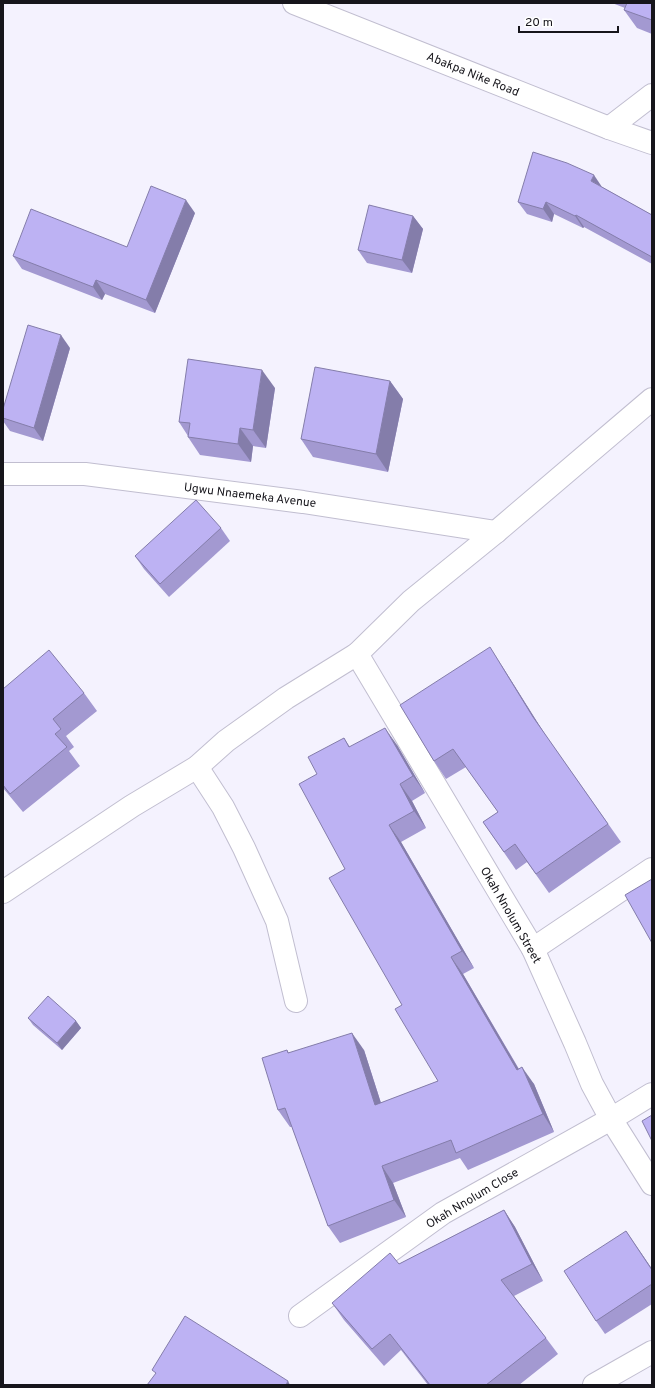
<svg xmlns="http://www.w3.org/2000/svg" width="655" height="1388" font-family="Overpass,sans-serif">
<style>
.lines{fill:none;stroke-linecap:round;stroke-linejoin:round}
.street-casing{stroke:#c1bed0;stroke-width:24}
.primary-casing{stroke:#c1bed0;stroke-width:24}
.street{stroke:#fff;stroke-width:22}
.primary{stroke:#fff;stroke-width:22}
.wall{fill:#a399d1}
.shaded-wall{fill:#847daa}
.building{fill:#bdb2f3;stroke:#847daa}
.labels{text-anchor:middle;stroke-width:3.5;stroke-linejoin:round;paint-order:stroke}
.street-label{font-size:12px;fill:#16151b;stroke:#fff}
</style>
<rect width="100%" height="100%" fill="#f4f2fe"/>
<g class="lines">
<!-- street casing -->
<g class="street-casing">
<g id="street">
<path d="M 609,128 L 652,95"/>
<path d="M 3,474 L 85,474 L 303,502 L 496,532"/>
<path d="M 357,654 L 533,949 L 575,1043 L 592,1084 L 611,1119 L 652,1184"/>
<path d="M 197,767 L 223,807 L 244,848 L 277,921 L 296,1001"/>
<path d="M 3,892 L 132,806 L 197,767 L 226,741 L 286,698 L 357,654 L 411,601 L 496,532 L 652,399"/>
<path d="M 533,949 L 652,869"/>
<path d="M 300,1316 L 443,1213 L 611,1119 L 652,1094"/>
<path d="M 594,1385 L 652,1352"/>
</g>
</g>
<!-- primary casing -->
<g class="primary-casing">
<path id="primary" d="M 294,3 L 609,128 L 652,143"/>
</g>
<!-- street -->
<use href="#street" class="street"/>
<!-- primary -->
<use href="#primary" class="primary"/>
</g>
<!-- wall -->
<g class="wall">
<path d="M 612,3 L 652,3 L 652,34 L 637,28 L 624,10 L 625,8 Z"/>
<path d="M 602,187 L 652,215 L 652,264 L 584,227 L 583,228 L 554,214 L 552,222 L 527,214 L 518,202 Z"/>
<path d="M 195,213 L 155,313 L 105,294 L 102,300 L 22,269 L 13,256 L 127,247 Z"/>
<path d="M 413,216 L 423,229 L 412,273 L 367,263 L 358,250 Z"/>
<path d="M 70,348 L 43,441 L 10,431 L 3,421 L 3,409 Z"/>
<path d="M 390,381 L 403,399 L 388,472 L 313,457 L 301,439 Z"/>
<path d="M 275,388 L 266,448 L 253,446 L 251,462 L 200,455 L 188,437 L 188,436 L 179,422 Z"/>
<path d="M 221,528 L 230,541 L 169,597 L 144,569 L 135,556 Z"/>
<path d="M 502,666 L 546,736 L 621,842 L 549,893 L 527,862 L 516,870 L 483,822 L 498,812 L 466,767 L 446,779 L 434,761 Z"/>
<path d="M 3,689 L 84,693 L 97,711 L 66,736 L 74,747 L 69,751 L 80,766 L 23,812 L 3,788 Z"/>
<path d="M 344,738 L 350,747 L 397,745 L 425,793 L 412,801 L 426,828 L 401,842 L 474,968 L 463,974 L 519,1069 L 534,1084 L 554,1132 L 468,1170 L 460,1158 L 393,1183 L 406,1217 L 340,1243 L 328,1226 L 292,1127 L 290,1127 L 278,1110 L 287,1050 L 289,1053 L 364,1050 L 381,1103 L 438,1081 L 402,1005 L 345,869 L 317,774 Z"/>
<path d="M 28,1018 L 76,1021 L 81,1028 L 62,1050 L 33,1025 Z"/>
<path d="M 504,1210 L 515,1227 L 543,1281 L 514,1296 L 546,1338 L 558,1354 L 519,1385 L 428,1385 L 401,1350 L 384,1366 L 344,1320 L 332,1303 L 399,1264 Z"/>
<path d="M 626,1231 L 652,1269 L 652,1304 L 605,1334 L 596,1321 Z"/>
</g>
<!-- shaded-wall -->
<g class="shaded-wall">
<path d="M 594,175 L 602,187 L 591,181 Z"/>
<path d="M 186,200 L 195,213 L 155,313 L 146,300 Z"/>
<path d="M 546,202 L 554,214 L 552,222 L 543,209 Z"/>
<path d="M 576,215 L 584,227 L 583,228 L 575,216 Z"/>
<path d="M 413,216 L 423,229 L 412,273 L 402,260 Z"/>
<path d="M 96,280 L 105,294 L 102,300 L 93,287 Z"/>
<path d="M 61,335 L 70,348 L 43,441 L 34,428 Z"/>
<path d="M 262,370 L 275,388 L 266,448 L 253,430 Z"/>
<path d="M 390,381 L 403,399 L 388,472 L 376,454 Z"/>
<path d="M 240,428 L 253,446 L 251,462 L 238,444 Z"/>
<path d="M 490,647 L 502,666 L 546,736 L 533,717 Z"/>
<path d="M 385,728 L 397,745 L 425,793 L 413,776 Z"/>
<path d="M 400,784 L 412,801 L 426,828 L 414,811 Z"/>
<path d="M 389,825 L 401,842 L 474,968 L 462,951 Z"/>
<path d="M 451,957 L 463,974 L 529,1087 L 517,1070 Z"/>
<path d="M 76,1021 L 81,1028 L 62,1050 L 57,1043 Z"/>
<path d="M 352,1033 L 364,1050 L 387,1122 L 375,1105 Z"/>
<path d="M 522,1067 L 534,1084 L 554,1132 L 543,1114 Z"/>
<path d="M 382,1166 L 393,1183 L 406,1217 L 394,1200 Z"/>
<path d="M 504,1210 L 515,1227 L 543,1281 L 532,1264 Z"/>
<path d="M 626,1231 L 652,1269 L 652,1270 Z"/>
<path d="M 288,1381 L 290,1385 L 286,1385 Z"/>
</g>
<!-- building -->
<g class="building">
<path d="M 627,3 L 652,3 L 652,20 L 624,10 Z"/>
<path d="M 533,152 L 567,163 L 594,175 L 591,181 L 652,215 L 652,257 L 576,215 L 575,216 L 546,202 L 543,209 L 518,202 Z"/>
<path d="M 151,186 L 186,200 L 146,300 L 96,280 L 93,287 L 13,256 L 31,209 L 127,247 Z"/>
<path d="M 369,205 L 413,216 L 402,260 L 358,250 Z"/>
<path d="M 28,325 L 61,335 L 34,428 L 3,418 L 3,409 Z"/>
<path d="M 188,359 L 262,370 L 253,430 L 240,428 L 238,444 L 188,437 L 190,423 L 179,422 Z"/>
<path d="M 315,367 L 390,381 L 376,454 L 301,439 Z"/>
<path d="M 196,500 L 221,528 L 160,584 L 135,556 Z"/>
<path d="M 490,647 L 533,717 L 608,824 L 536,874 L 515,844 L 504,852 L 483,822 L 498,812 L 453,749 L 434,761 L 400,705 Z"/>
<path d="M 49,650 L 84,693 L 53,719 L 61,729 L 55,734 L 67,747 L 10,794 L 3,785 L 3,689 Z"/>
<path d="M 385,728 L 413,776 L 400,784 L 414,811 L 389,825 L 462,951 L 451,957 L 517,1070 L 522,1067 L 543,1114 L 456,1153 L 451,1140 L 382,1166 L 394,1200 L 328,1226 L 285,1108 L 278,1110 L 262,1058 L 287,1050 L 288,1053 L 352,1033 L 375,1105 L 438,1081 L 395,1009 L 402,1005 L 329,878 L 345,869 L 299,784 L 317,774 L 308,757 L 344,738 L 349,747 Z"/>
<path d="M 652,879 L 652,943 L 625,895 Z"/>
<path d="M 48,996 L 76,1021 L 57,1043 L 28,1018 Z"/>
<path d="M 652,1115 L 652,1141 L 642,1121 Z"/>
<path d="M 504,1210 L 532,1264 L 501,1280 L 546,1338 L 486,1385 L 430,1385 L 390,1334 L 372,1349 L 332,1303 L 390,1253 L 399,1264 Z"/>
<path d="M 626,1231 L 652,1270 L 652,1284 L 596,1321 L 564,1271 Z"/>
<path d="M 185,1316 L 288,1381 L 286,1385 L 147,1385 L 156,1373 L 152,1370 Z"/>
</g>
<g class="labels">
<!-- street labels -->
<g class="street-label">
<text transform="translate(473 74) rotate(22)" y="4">Abakpa Nike Road</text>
<text transform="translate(250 495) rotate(7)" y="4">Ugwu Nnaemeka Avenue</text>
<text transform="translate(511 915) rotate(60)" y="4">Okah Nnolum Street</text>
<text transform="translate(472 1198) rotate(-31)" y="4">Okah Nnolum Close</text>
</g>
</g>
<!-- border -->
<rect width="655" height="1388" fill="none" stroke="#16151b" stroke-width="8"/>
<!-- scale -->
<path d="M519 26v6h99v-6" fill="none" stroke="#16151b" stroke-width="2"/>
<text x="525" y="26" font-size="12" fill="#16151b" stroke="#ffffff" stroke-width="3" paint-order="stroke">20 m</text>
</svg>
